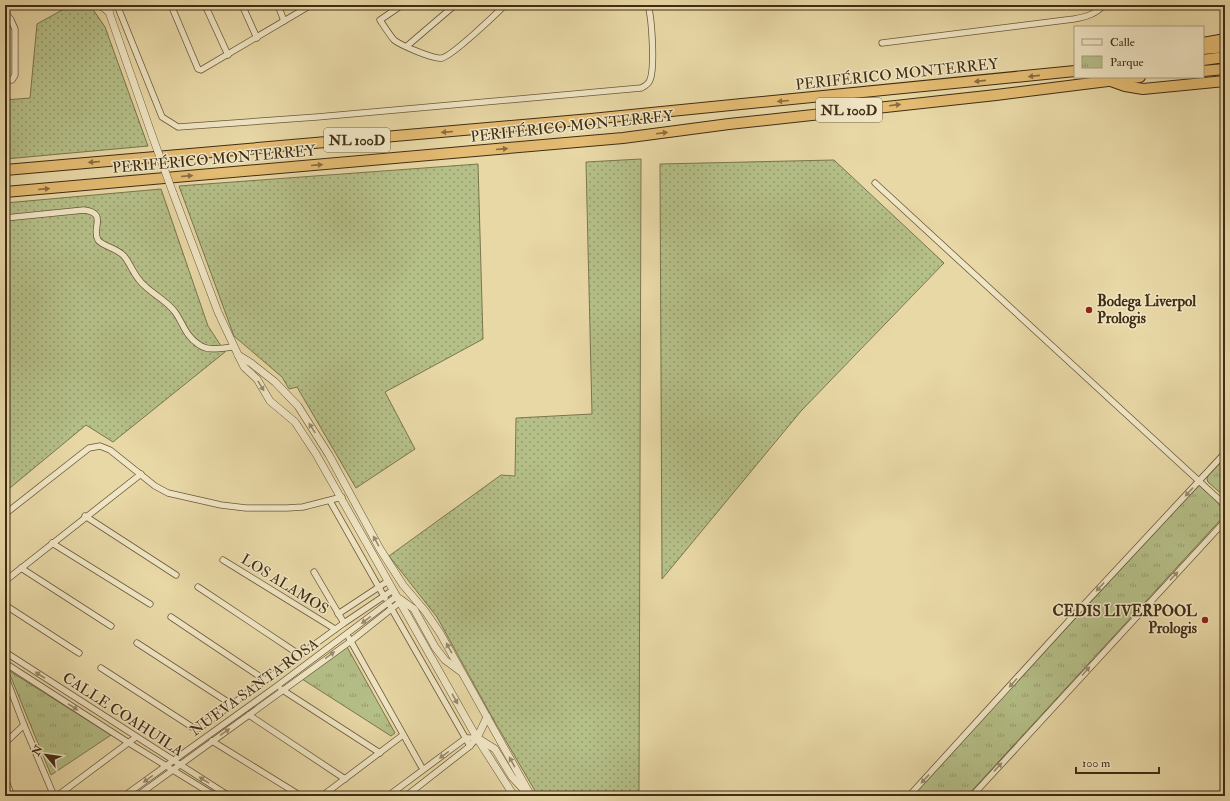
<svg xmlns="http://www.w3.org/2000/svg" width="1230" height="801" font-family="'IM FELL Double Pica',serif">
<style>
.grass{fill:url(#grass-dots);stroke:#7a764e}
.park{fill:url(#park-tufts);stroke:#7a764e}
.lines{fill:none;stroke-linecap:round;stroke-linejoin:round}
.minor-casing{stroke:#6a5838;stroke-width:7}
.tertiary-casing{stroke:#6a5838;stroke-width:8}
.motorway-casing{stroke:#402d14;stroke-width:12}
.minor{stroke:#f0e6c5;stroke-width:5.5}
.tertiary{stroke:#f0e6c5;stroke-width:7}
.motorway{stroke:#e4bc73;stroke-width:10}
.tertiary-bridge-casing{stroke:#6a5838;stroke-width:8;stroke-linecap:butt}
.tertiary-bridge{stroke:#f0e6c5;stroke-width:7}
.oneway{fill:#8a6d3f}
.oneway2{fill:#988a6c}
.poi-dot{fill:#8f2418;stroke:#f0e6c5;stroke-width:1.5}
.labels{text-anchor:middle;stroke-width:3;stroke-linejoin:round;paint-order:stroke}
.shield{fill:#f0e6c5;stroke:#756449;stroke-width:1}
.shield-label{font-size:14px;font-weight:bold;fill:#402d14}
.street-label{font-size:15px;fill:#402d14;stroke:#f0e6c5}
.poi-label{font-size:15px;font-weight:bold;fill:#402d14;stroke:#f0e6c5;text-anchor:start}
</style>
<defs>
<pattern id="grass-dots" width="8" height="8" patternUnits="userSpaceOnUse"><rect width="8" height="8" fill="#b5bf88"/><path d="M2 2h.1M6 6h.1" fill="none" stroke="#959c6e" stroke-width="1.8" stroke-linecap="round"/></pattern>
<pattern id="park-tufts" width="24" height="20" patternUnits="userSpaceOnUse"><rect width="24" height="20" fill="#b5bf88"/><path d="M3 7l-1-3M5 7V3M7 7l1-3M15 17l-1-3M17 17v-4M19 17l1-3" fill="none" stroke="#959c6e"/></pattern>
</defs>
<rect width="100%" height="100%" fill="#e8d8a6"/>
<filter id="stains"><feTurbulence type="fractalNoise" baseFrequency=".005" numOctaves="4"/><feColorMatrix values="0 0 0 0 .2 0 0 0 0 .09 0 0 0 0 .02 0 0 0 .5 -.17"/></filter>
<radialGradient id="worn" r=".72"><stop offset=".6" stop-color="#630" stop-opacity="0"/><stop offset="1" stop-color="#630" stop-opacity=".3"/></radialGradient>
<!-- grass -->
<g class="grass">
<path d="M 71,5 L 90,5 L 105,27 L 148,146 L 5,159 L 5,100 L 30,98 L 37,24 Z"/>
<path d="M 641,159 L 639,796 L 538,796 L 492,717 L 437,617 L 389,556 L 501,475 L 515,476 L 516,418 L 592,414 L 586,162 Z"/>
<path d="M 834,160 L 944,263 L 801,411 L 662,579 L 660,164 Z"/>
<path d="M 478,164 L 483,339 L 385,392 L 415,449 L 356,488 L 297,387 L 289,389 L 282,377 L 234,336 L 179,186 Z"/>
<path d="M 161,189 L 208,326 L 225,352 L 113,442 L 86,425 L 5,492 L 5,203 Z"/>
</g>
<!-- park -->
<g class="park">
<path d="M 1225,457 L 1225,497 L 1208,482 L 1207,479 L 1208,476 Z"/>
<path d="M 1199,485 C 1207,493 1225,505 1223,517 L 967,796 L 911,796 Z"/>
<path d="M 347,647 L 395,733 L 391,736 L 302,679 Z"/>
<path d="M 8,670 L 111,735 L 51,775 Z"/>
</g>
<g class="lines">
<!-- minor casing -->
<g class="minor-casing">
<g id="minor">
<path d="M 117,5 L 162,117 L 178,127 L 317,117 L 641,88 C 645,86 648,85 650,80 C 655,68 652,19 648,5"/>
<path d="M 171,5 L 198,69 L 201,70 L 311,5"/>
<path d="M 205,5 L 228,55"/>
<path d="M 242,5 L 257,38"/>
<path d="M 278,5 L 284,21"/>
<path d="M 402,5 L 380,20 C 384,26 389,34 394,40 C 400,45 435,60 442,58 C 452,56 495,15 505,5"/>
<path d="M 5,12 L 11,20 L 15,29 L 15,75 L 12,80 L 5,80"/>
<path d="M 882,43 L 1074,19 C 1086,17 1096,14 1104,5"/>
<path d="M 407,46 L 455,5"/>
<path d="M 875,183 L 1225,505"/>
<path d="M 5,218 L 84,210 C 108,213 91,228 98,240 C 102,246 117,248 124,256 C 132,266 134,277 145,286 C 154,295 167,301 175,312 C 183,323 185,335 198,344 C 208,352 222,348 233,347"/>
<path d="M 330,501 L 385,598"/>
<path d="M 5,514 L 89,448 L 100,446 L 110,450 L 155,486 L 168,493 L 221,505 L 246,508 L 287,508 L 303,507 L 342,497"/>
<path d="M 85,516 L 176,575"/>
<path d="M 52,543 L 150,604"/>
<path d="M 223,560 L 335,629"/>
<path d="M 21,568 L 111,626"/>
<path d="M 314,572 L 344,623"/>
<path d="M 5,581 L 141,474"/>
<path d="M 198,587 L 300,655"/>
<path d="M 5,605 L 79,653"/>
<path d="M 390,606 L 470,746"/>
<path d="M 338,614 L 388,581"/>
<path d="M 171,617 L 265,680"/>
<path d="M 349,638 L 421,766"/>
<path d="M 137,643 L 231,704"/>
<path d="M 5,652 L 229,796"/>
<path d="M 5,663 L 129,743 L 215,796"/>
<path d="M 101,668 L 192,727 L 198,729 L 344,623 L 393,590"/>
<path d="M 5,675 L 24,725 L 54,796"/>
<path d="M 281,689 L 380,753"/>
<path d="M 249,715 L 345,779"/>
<path d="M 212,741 L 301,796"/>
<path d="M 5,743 L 24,725"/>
<path d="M 5,779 L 12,796"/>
<path d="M 57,796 L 136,737"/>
<path d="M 124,796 L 277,686 L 397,596"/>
<path d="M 137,796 L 351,641 L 400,602"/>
<path d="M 322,796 L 403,735"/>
<path d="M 388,796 L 466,738 L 477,738"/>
<path d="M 406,796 L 470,746 L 477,738"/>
<path d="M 909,796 L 1076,613 L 1225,453"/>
<path d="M 972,796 L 1225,521"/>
</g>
</g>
<!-- tertiary casing -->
<g class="tertiary-casing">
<g id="tertiary">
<path d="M 100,5 L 109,12"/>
<path d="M 110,5 L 109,12 L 153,138"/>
<path d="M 173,193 L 218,312 L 241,361 L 244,367 L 257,379 L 270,401 L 295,422 L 316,454 L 477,738 L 514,796"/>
<path d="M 238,355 L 251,363 L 275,382 L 298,406 L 329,455 L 380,549 L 403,585 L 425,611 L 440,633 L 531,796"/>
<path d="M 400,599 L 414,609 L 435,647 L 445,660 L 460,671"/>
<path d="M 477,738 L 487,717"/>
<path d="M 479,739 L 495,749 L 512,777 L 524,790"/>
</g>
</g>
<!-- motorway casing -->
<g class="motorway-casing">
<g id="motorway">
<path d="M 1203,43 L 1225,39"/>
<path d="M 1203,49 L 1225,47"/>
<path d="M 1203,60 L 1225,57"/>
<path d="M 1203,71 L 1225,69"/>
<path d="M 1111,81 L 1125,86 L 1143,89 L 1225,81"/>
<path d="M 5,170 L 591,119 L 1075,71"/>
<path d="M 5,192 L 623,138 L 729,124 L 996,95 L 1140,77"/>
</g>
</g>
<!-- minor -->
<use href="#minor" class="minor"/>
<!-- tertiary -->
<use href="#tertiary" class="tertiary"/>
<!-- motorway -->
<use href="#motorway" class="motorway"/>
<!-- tertiary-bridge casing -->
<g class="tertiary-bridge-casing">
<path id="tertiary-bridge" d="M 153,138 L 173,193"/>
</g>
<!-- tertiary-bridge -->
<use href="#tertiary-bridge" class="tertiary-bridge"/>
</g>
<!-- one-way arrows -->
<defs><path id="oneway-solid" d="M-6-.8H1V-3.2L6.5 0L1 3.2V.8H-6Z"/></defs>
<g class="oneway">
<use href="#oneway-solid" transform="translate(1034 76) rotate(174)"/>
<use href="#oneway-solid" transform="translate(980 81) rotate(174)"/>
<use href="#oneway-solid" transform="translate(783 101) rotate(175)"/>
<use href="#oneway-solid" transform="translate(895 105) rotate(-7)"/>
<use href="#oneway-solid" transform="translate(447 132) rotate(175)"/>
<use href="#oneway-solid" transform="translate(662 133) rotate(-7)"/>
<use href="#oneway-solid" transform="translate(502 149) rotate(-5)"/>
<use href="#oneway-solid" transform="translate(94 162) rotate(175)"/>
<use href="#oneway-solid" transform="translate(317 165) rotate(-5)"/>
<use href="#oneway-solid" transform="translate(187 176) rotate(-5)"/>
<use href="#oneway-solid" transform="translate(44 189) rotate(-5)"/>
</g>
<g class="oneway2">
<use href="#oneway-solid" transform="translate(261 386) rotate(59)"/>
<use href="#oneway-solid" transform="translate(312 428) rotate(-123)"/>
<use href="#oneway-solid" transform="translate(1189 492) rotate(133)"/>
<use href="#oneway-solid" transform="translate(376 541) rotate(-119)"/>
<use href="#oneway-solid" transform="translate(1174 576) rotate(-47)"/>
<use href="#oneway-solid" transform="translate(1100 587) rotate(133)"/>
<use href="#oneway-solid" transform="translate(366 620) rotate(143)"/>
<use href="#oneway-solid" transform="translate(449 648) rotate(-119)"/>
<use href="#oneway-solid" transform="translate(330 655) rotate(-36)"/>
<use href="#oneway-solid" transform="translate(1086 671) rotate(-48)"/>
<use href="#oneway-solid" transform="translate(40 675) rotate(-147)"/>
<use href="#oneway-solid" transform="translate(1013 683) rotate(132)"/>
<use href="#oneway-solid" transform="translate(455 699) rotate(61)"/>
<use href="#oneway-solid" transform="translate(73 707) rotate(33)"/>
<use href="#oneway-solid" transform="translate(225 732) rotate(-35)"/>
<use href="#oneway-solid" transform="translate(444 755) rotate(144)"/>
<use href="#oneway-solid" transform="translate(512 762) rotate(-119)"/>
<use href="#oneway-solid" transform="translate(998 767) rotate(-47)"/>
<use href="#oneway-solid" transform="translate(148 779) rotate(144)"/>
<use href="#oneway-solid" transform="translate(925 779) rotate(133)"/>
<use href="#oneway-solid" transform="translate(204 780) rotate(-148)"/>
</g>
<!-- markers -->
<g class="poi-dot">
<circle cx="1089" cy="310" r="4"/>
<circle cx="1205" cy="620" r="4"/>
</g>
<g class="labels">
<!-- shield labels -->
<g class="shield">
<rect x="816" y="98" width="66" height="24" rx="3"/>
<rect x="324" y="128" width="66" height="24" rx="3"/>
</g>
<g class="shield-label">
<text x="849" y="115">NL 100D</text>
<text x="357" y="145">NL 100D</text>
</g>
<!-- street labels -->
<g class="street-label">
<text transform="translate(897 74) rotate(-6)" y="5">PERIFÉRICO MONTERREY</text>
<text transform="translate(572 126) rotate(-6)" y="5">PERIFÉRICO MONTERREY</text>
<text transform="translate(214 159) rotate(-5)" y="5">PERIFÉRICO MONTERREY</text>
<text transform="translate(285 584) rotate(32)" y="5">LOS ALAMOS</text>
<text transform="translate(254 687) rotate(-36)" y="5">NUEVA SANTA ROSA</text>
<text transform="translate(123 714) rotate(33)" y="5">CALLE COAHUILA</text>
</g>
<!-- poi labels -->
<g class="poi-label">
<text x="1097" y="306">Bodega Liverpol<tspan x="1097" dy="17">Prologis</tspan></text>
<text x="1197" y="616" text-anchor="end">CEDIS LIVERPOOL<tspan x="1197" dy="17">Prologis</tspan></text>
</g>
</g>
<!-- margin -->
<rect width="1230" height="801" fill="none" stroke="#e8d8a6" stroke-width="20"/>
<rect x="6" y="6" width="1218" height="789" fill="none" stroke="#402d14" stroke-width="2"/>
<rect x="10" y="10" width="1210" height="781" fill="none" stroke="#402d14"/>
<!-- legend -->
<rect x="1074" y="26" width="130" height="52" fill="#f0e6c5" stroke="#aa9c7e"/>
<rect x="1082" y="39" width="20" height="6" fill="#f0e6c5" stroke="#aa9c7e"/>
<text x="1110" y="46" font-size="12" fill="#402d14">Calle</text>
<rect x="1082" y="56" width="20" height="12" fill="url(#park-tufts)" stroke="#aa9c7e"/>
<text x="1110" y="66" font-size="12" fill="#402d14">Parque</text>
<!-- north arrow -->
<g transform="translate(46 755) rotate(299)" stroke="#f0e6c5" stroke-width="3" paint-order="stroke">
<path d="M0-3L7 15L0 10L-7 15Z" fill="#402d14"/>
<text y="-6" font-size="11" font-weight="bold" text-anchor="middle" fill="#402d14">N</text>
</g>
<!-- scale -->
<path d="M1076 767v6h83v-6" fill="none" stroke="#402d14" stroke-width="2"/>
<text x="1082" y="767" font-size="12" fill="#402d14" stroke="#f0e6c5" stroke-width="3" paint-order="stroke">100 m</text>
<rect width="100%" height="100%" filter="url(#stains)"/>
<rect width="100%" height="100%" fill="url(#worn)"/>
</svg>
